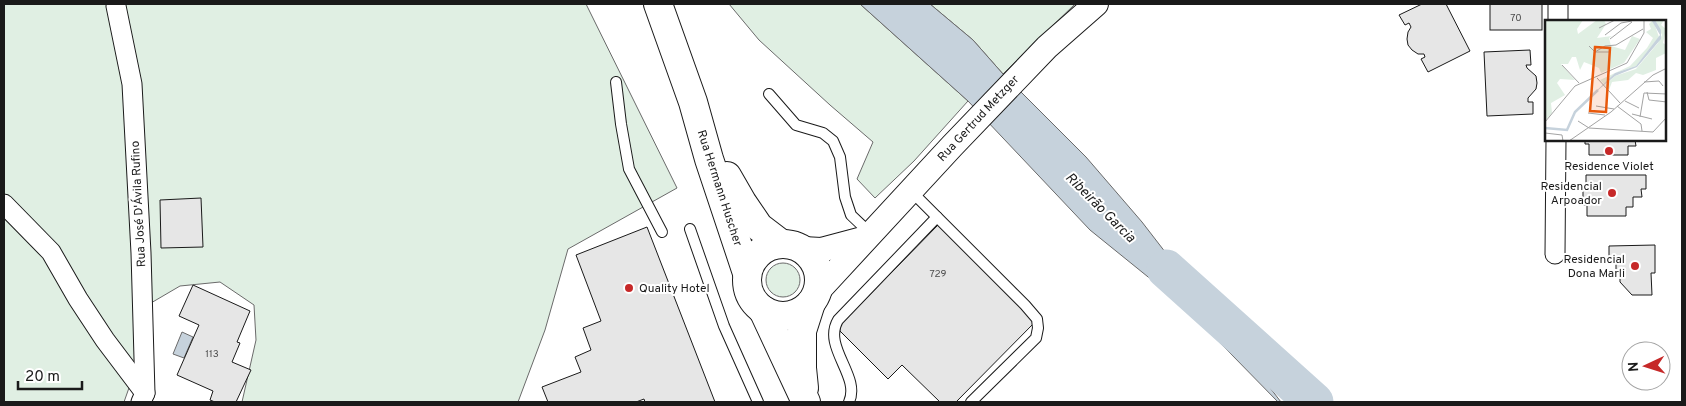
<svg xmlns="http://www.w3.org/2000/svg" width="1686" height="406" font-family="Overpass,sans-serif">
<style>
.green{fill:#e0efe3;stroke:#6a6a6a}
.water{fill:#c6d2dc;stroke:#6a6a6a}
.lines{fill:none;stroke-linecap:round;stroke-linejoin:round}
.river{stroke:#c6d2dc;stroke-width:39}
.building{fill:#e6e6e6;stroke:#1a1a1a}
.service-casing{stroke:#1a1a1a;stroke-width:12}
.minor-casing{stroke:#1a1a1a;stroke-width:21}
.tertiary-casing{stroke:#1a1a1a;stroke-width:26}
.secondary-casing{stroke:#1a1a1a;stroke-width:30}
.service{stroke:#fff;stroke-width:10}
.minor{stroke:#fff;stroke-width:19}
.tertiary{stroke:#fff;stroke-width:24}
.secondary{stroke:#fff;stroke-width:28}
.poi-dot{fill:#c62828;stroke:#fff;stroke-width:2}
.labels{text-anchor:middle;stroke-width:4;stroke-linejoin:round;paint-order:stroke}
.number-label{font-size:10px;fill:#4d4d4d}
.street-label{font-size:12px;fill:#1a1a1a;stroke:#fff}
.poi-label{font-size:12px;fill:#1a1a1a;stroke:#fff;text-anchor:end}
.water-label{font-size:14px;font-style:italic;fill:#1a1a1a;stroke:#fff}
.inset-river{fill:none;stroke:#c6d2dc;stroke-width:2.5}
.inset-road{fill:none;stroke:#a3a3a3;stroke-width:1}
.view{fill:#e8590c;fill-opacity:0.15;stroke:#e8590c;stroke-width:2.5}
.inset-edge{fill:none;stroke:#1a1a1a;stroke-width:2.5}
</style>
<rect width="100%" height="100%" fill="#fff"/>
<!-- green -->
<g class="green">
<path d="M 4,4 L 586,4 L 677,188 L 568,249 L 545,330 L 518,402 L 242,402 L 256,340 L 254,305 L 220,282 L 180,286 L 139,310 L 142,351 L 124,402 L 4,402 Z"/>
<path d="M 729,4 L 860,4 L 968,101 L 914,161 L 875,198 L 857,179 L 873,142 L 830,105 L 759,40 Z"/>
<path d="M 930,4 L 1075,4 L 1003,74 L 973,40 Z"/>
<circle cx="783" cy="280" r="17"/>
</g>
<!-- water -->
<g class="water">
<path d="M 860,4 L 930,4 L 973,40 L 1003,74 L 1086,157 L 1142,222 L 1281,402 L 1278,402 L 1184,306 L 1090,230 L 968,101 Z"/>
<path d="M 182,332 L 193,337 L 184,358 L 173,354 Z"/>
</g>
<g class="lines">
<!-- river -->
<path class="river" d="M 1166,269 L 1314,402"/>
</g>
<!-- building -->
<g class="building">
<path d="M 1422,4 L 1446,4 L 1470,51 L 1428,72 L 1421,59 L 1425,57 L 1424,54 L 1418,54 L 1412,50 L 1408,45 L 1407,39 L 1408,32 L 1411,27 L 1409,23 L 1405,25 L 1399,15 Z"/>
<rect x="1490" y="4" width="52" height="26"/>
<path d="M 1530,50 L 1531,65 L 1526,65 L 1527,68 L 1536,76 L 1537,83 L 1536,89 L 1528,98 L 1528,102 L 1533,102 L 1533,114 L 1487,116 L 1484,52 Z"/>
<path d="M 1585,140 L 1635,140 L 1636,146 L 1628,146 L 1628,155 L 1589,155 L 1589,144 L 1585,144 Z"/>
<path d="M 1586,175 L 1646,175 L 1646,189 L 1641,189 L 1642,197 L 1633,197 L 1633,207 L 1626,207 L 1626,216 L 1587,216 L 1587,205 L 1583,205 L 1583,185 L 1586,185 Z"/>
<path d="M 201,198 L 203,247 L 161,248 L 160,200 Z"/>
<path d="M 938,225 L 1035,322 L 956,402 L 940,402 L 902,365 L 888,379 L 837,328 Z"/>
<path d="M 647,227 L 715,402 L 645,402 L 644,399 L 636,402 L 548,402 L 542,387 L 581,372 L 575,357 L 591,350 L 583,328 L 601,321 L 576,255 Z"/>
<path d="M 1655,245 L 1655,273 L 1651,273 L 1652,295 L 1632,295 L 1620,282 L 1620,271 L 1616,271 L 1616,260 L 1609,260 L 1609,246 Z"/>
<path d="M 193,285 L 250,311 L 237,342 L 240,343 L 232,362 L 251,370 L 236,402 L 215,402 L 210,400 L 213,391 L 177,375 L 199,325 L 179,316 Z"/>
</g>
<g class="lines">
<!-- service casing -->
<g class="service-casing">
<g id="service">
<path d="M 616,82 L 621,124 L 629,169 L 662,232"/>
<path d="M 769,94 L 796,125 L 823,133 L 833,141 L 840,157 L 845,197 L 851,215 L 871,234"/>
<path d="M 911,191 L 1025,305 L 1037,319 L 1038,328 L 1036,338 L 971,402"/>
<path d="M 690,229 L 724,326 L 758,402"/>
<path d="M 849,402 C 861,376 822,347 838,320 L 937,217"/>
</g>
</g>
<!-- minor casing -->
<g class="minor-casing">
<g id="minor">
<path d="M 116,6 L 132,84 L 141,253 L 145,393 L 141,402"/>
<path d="M 1558,21 L 1558,4"/>
<path d="M 4,204 L 51,252 L 78,299 L 105,340 L 145,393"/>
<path d="M 1555,254 L 1556,140"/>
</g>
</g>
<!-- tertiary casing -->
<g class="tertiary-casing">
<g id="tertiary">
<path d="M 803,249 L 821,250 L 866,238"/>
<path d="M 818,291 L 952,146 L 1047,47 L 1096,4"/>
</g>
</g>
<!-- secondary casing -->
<g class="secondary-casing">
<g id="secondary">
<path d="M 658,4 L 693,102 L 709,159 L 747,273"/>
<path d="M 727,176 L 742,202 L 759,227 L 780,243"/>
<circle cx="783" cy="280" r="36"/>
<path d="M 763,310 L 806,402"/>
<path d="M 804,388 L 802,368 L 802,331 L 811,303"/>
</g>
</g>
<!-- service -->
<use href="#service" class="service"/>
<!-- minor -->
<use href="#minor" class="minor"/>
<!-- tertiary -->
<use href="#tertiary" class="tertiary"/>
<!-- secondary -->
<use href="#secondary" class="secondary"/>
</g>
<!-- markers -->
<g class="poi-dot">
<circle cx="1609" cy="151" r="5"/>
<circle cx="1612" cy="193" r="5"/>
<circle cx="1635" cy="266" r="5"/>
<circle cx="629" cy="288" r="5"/>
</g>
<g class="labels">
<!-- number labels -->
<g class="number-label">
<text x="1516" y="21">70</text>
<text x="938" y="277">729</text>
<text x="212" y="357">113</text>
</g>
<!-- street labels -->
<g class="street-label">
<text transform="translate(978 118) rotate(-47)" y="4">Rua Gertrud Metzger</text>
<text transform="translate(720 188) rotate(72)" y="4">Rua Hermann Huscher</text>
<text transform="translate(138 204) rotate(-93)" y="4">Rua José D'Ávila Rufino</text>
</g>
<!-- poi labels -->
<g class="poi-label">
<text x="1609" y="170" text-anchor="middle">Residence Violet</text>
<text x="1602" y="190">Residencial<tspan x="1602" dy="14">Arpoador</tspan></text>
<text x="1625" y="263">Residencial<tspan x="1625" dy="14">Dona Marli</tspan></text>
<text x="639" y="292" text-anchor="start">Quality Hotel</text>
</g>
<!-- water labels -->
<g class="water-label">
<text transform="translate(1101 207) rotate(45)" y="5">Ribeirão Garcia</text>
</g>
</g>
<!-- overview -->
<g transform="translate(1545 20)">
<rect width="121" height="121" fill="#fff"/>
<path d="M 0,0 L 38,0 L 32,9 L 33,14 L 52,0 L 59,0 L 61,4 L 52,18 L 67,16 L 64,18 L 66,26 L 80,30 L 87,16 L 95,19 L 79,43 L 56,53 L 54,48 L 39,42 L 35,50 L 31,37 L 27,37 L 23,44 L 16,44 L 30,60 L 15,59 L 12,63 L 20,75 L 6,83 L 7,93 L 0,101 ZM 108,0 L 114,17 L 91,46 L 70,53 L 59,64 L 55,60 L 85,46 L 102,28 L 108,18 L 101,12 L 106,9 L 104,4 ZM 110,0 L 119,0 L 116,5 L 121,9 L 118,23 L 121,25 L 121,33 L 111,38 L 111,50 L 98,55 L 91,53 L 83,60 L 67,62 L 64,70 L 60,65 L 70,56 L 91,49 L 113,23 L 117,15 Z" fill="#e0efe3"/>
<path d="M 110,0 L 116,10 L 116,19 L 92,47 L 70,56 L 46,76 L 70,53 L 91,46 L 115,15 L 107,1 Z" fill="#c6d2dc"/>
<path class="inset-river" d="M 0,108 L 22,110 L 30,92 L 53,70"/>
<path class="inset-road" d="M 54,8 L 70,0M 60,15 L 76,3 L 87,1M 65,19 L 87,2M 44,26 L 50,32 L 65,32M 50,32 L 60,26 L 71,25 L 98,9M 17,45 L 34,63M 52,58 L 75,83M 99,62 L 114,61 L 118,66M 102,72 L 104,80 L 122,82M 80,81 L 94,88M 51,86 L 69,89M 72,86 L 96,104 L 97,111M 43,93 L 60,95M 87,94 L 107,99M 95,97 L 99,73 L 122,74M 33,101 L 44,108 L 108,112 L 122,97M 0,102 L 30,66 L 82,43 L 99,13 L 99,0M 0,113 L 17,115 L 18,121M 24,121 L 66,92 L 108,55 L 122,48"/>
<path class="view" d="M 50,27 L 65,28 L 61,92 L 45,91 Z"/>
<rect width="121" height="121" class="inset-edge"/>
</g>
<!-- border -->
<rect width="1686" height="406" fill="none" stroke="#1a1a1a" stroke-width="10"/>
<!-- north arrow -->
<g transform="translate(1646 366) rotate(266)"><circle r="24" fill="#ffffff" stroke="#a3a3a3"/>
<path d="M0-4L9 19L0 12L-9 19Z" fill="#c62828"/>
<text y="-8" font-size="14" font-weight="bold" text-anchor="middle" fill="#1a1a1a">N</text>
</g>
<!-- scale -->
<path d="M18 381v8h64v-8" fill="none" stroke="#1a1a1a" stroke-width="2.5"/>
<text x="25" y="381" font-size="15" fill="#1a1a1a" stroke="#ffffff" stroke-width="4" paint-order="stroke">20 m</text>
</svg>
